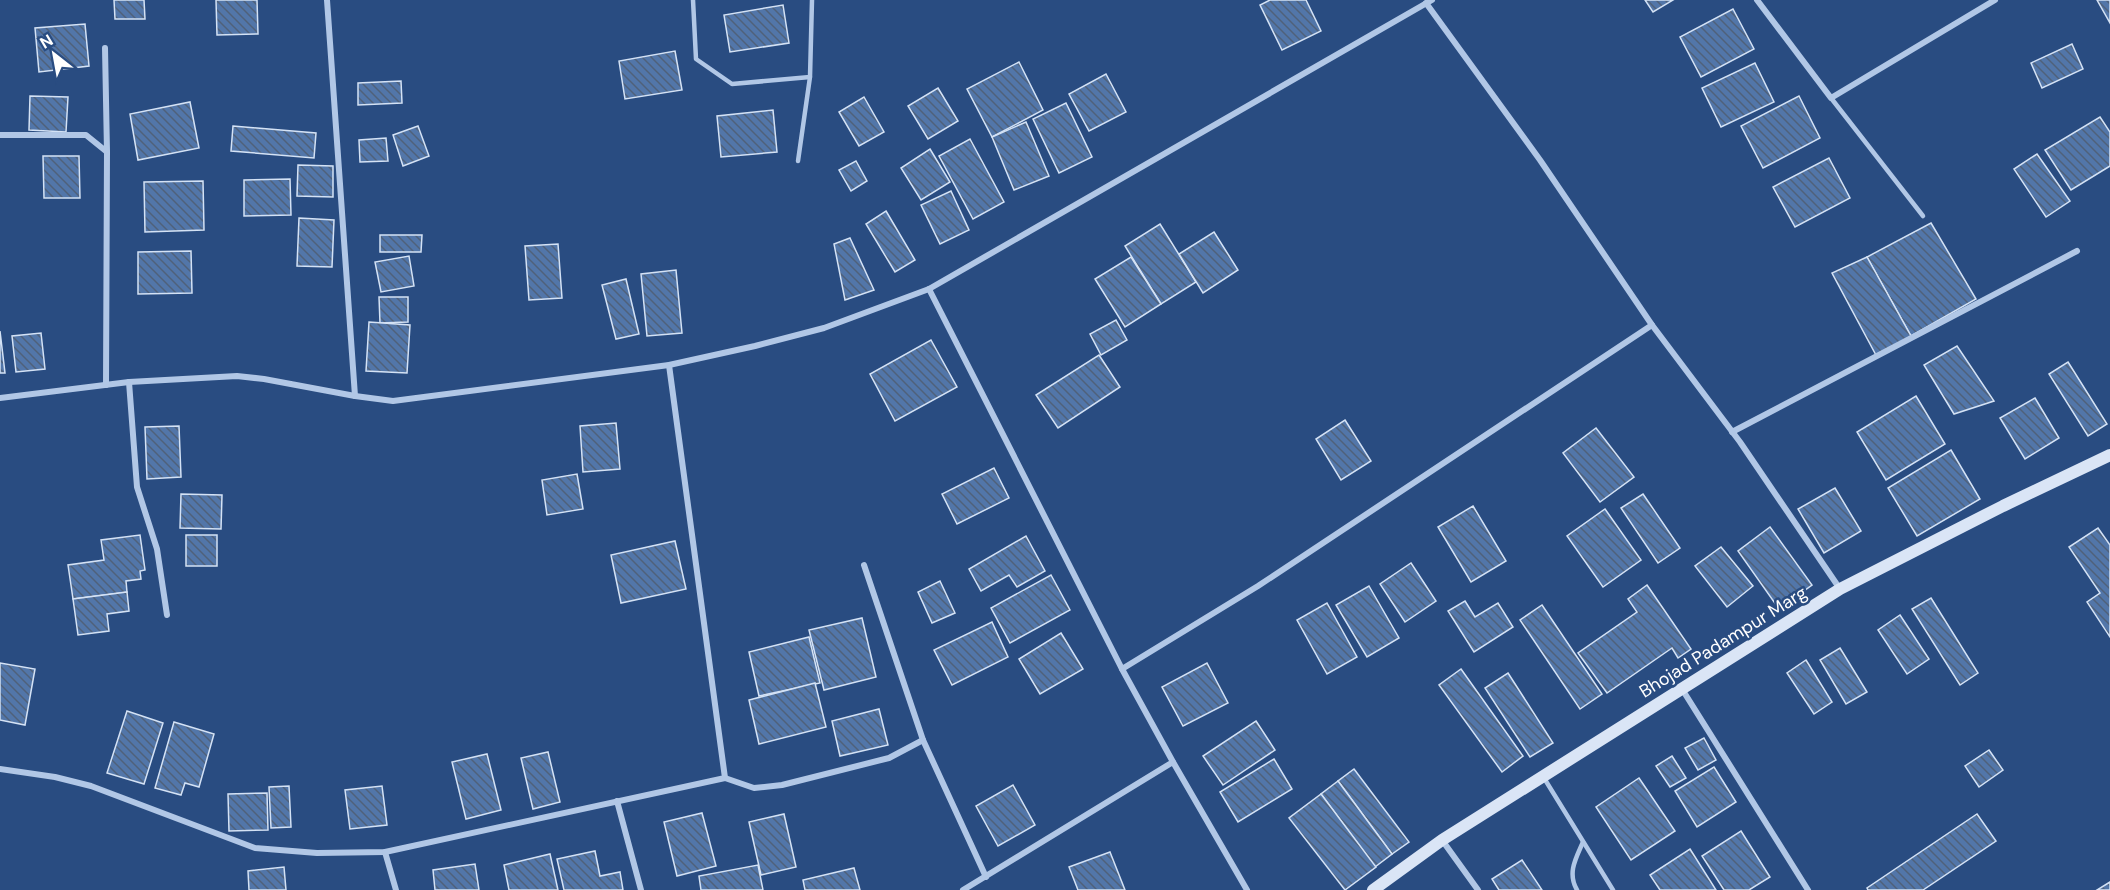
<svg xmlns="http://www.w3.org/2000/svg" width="2110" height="890" font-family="'DM Sans',sans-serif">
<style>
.building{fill:url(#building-back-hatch);stroke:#d4e2f5;stroke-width:1.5}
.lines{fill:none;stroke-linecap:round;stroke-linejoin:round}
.lane{stroke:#b1c7e6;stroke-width:4.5}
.street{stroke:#b1c7e6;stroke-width:6}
.secondary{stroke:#dae5f6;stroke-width:12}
.labels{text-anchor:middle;stroke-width:5;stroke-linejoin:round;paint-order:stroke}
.street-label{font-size:18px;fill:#fff;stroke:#294c81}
</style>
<defs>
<pattern id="building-back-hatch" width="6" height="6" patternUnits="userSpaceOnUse" patternTransform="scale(1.5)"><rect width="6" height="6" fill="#5276a9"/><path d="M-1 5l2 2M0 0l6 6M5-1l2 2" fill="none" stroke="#4f617a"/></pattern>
</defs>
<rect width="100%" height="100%" fill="#294c81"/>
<!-- building -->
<g class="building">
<path d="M 114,0 L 144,0 L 145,19 L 115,19 Z"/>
<path d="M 216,0 L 257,0 L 258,34 L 217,35 Z"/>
<path d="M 1270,0 L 1306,0 L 1321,31 L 1282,50 L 1260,5 Z"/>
<path d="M 1645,0 L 1673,0 L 1653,12 Z"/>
<path d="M 2097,0 L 2110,0 L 2110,23 Z"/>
<path d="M 783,5 L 789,43 L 730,52 L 724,15 Z"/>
<path d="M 1733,9 L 1754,49 L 1701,77 L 1680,37 Z"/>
<path d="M 85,24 L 89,66 L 39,72 L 35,28 Z"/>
<path d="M 2072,44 L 2083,69 L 2042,88 L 2031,63 Z"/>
<path d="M 675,51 L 682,90 L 625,99 L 619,61 Z"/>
<path d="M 1019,62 L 1043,110 L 992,137 L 967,89 Z"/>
<path d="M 1755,63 L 1774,102 L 1721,127 L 1702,88 Z"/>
<path d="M 1106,74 L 1126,112 L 1089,131 L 1069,94 Z"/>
<path d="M 401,81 L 402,103 L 358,105 L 358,83 Z"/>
<path d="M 938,88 L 958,121 L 928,139 L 908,106 Z"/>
<path d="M 30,96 L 68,97 L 66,132 L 29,130 Z"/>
<path d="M 1799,96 L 1820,138 L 1763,168 L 1741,126 Z"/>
<path d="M 864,97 L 884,132 L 859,146 L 839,112 Z"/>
<path d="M 190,102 L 199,148 L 138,160 L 130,114 Z"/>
<path d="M 1066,103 L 1092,157 L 1059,173 L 1033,119 Z"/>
<path d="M 773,110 L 777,152 L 721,157 L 717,116 Z"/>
<path d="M 2100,117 L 2110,132 L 2110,166 L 2071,190 L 2045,150 Z"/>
<path d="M 1026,122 L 1049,176 L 1014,190 L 992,137 Z"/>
<path d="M 233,126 L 316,133 L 314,158 L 231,151 Z"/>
<path d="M 418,126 L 429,156 L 403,166 L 393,135 Z"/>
<path d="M 386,138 L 388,161 L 360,162 L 359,140 Z"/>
<path d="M 970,139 L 1004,202 L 973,219 L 939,156 Z"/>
<path d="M 930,149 L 950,182 L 921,200 L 901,168 Z"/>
<path d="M 2037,154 L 2070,201 L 2046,217 L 2014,169 Z"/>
<path d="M 43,156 L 79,156 L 80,198 L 44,198 Z"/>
<path d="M 1829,158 L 1850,198 L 1795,227 L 1773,187 Z"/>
<path d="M 856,161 L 867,181 L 851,191 L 839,170 Z"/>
<path d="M 298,165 L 333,166 L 333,197 L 297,196 Z"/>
<path d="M 290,179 L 291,215 L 244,216 L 244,180 Z"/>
<path d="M 203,181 L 204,230 L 145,232 L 144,182 Z"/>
<path d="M 951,191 L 969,230 L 940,244 L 921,205 Z"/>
<path d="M 886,211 L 915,260 L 895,272 L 866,224 Z"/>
<path d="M 299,218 L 334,220 L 332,267 L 297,266 Z"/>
<path d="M 1931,223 L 1976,299 L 1911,336 L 1867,257 Z"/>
<path d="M 1160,224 L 1196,282 L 1161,304 L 1125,246 Z"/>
<path d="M 1214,232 L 1238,270 L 1203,293 L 1179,254 Z"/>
<path d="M 380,235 L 422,235 L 421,252 L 380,252 Z"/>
<path d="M 850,238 L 874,290 L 845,300 L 834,244 Z"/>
<path d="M 558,244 L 562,298 L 529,300 L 525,246 Z"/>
<path d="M 191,251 L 192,293 L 138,294 L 138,252 Z"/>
<path d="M 409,256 L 414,286 L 381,292 L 375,262 Z"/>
<path d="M 1131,257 L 1161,304 L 1125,327 L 1095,279 Z"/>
<path d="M 1867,257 L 1911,336 L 1877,357 L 1832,273 Z"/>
<path d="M 676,270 L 682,333 L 647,336 L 641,274 Z"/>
<path d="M 626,279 L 639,334 L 616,339 L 602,285 Z"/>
<path d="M 379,297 L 408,297 L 408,322 L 380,323 Z"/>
<path d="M 1116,320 L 1127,340 L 1101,355 L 1090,334 Z"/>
<path d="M 369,322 L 410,325 L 407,373 L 366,371 Z"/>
<path d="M 0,331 L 5,373 L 0,373 Z"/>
<path d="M 41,333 L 45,369 L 16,372 L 12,336 Z"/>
<path d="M 931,340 L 957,387 L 895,421 L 870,374 Z"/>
<path d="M 1957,346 L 1994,401 L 1954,414 L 1924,365 Z"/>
<path d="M 1099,355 L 1120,387 L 1058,428 L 1036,395 Z"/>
<path d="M 2068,362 L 2107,424 L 2088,436 L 2049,374 Z"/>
<path d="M 1916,396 L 1945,444 L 1886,480 L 1857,432 Z"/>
<path d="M 2035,398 L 2059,438 L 2025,459 L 2000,418 Z"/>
<path d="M 1345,420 L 1371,461 L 1341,480 L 1316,439 Z"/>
<path d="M 616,423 L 620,469 L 583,472 L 580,426 Z"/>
<path d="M 179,426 L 181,477 L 147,479 L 145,427 Z"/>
<path d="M 1596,428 L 1634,477 L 1600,502 L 1563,453 Z"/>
<path d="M 1951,450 L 1980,499 L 1917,536 L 1888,488 Z"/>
<path d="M 994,468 L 1009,498 L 957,524 L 942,494 Z"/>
<path d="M 577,474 L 583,509 L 547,515 L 542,480 Z"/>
<path d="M 1835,488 L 1861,531 L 1824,553 L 1798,509 Z"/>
<path d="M 181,494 L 222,495 L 221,529 L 180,528 Z"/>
<path d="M 1643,494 L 1680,548 L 1658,563 L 1621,508 Z"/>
<path d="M 1473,506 L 1506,561 L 1471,582 L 1438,527 Z"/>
<path d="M 1605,509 L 1641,560 L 1603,587 L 1567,536 Z"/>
<path d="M 1770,527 L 1812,585 L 1779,609 L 1738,551 Z"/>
<path d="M 2098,528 L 2110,545 L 2110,637 L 2087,602 L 2100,593 L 2069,547 Z"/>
<path d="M 140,535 L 145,570 L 140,571 L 141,579 L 126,581 L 127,592 L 73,599 L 68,565 L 104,560 L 101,540 Z"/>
<rect x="186" y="535" width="31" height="31"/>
<path d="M 1026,536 L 1045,571 L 1017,587 L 1009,575 L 981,591 L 969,569 Z"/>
<path d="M 675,541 L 686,589 L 621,603 L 611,555 Z"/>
<path d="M 1721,547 L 1753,586 L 1727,607 L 1695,566 Z"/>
<path d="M 1411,563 L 1436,601 L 1405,622 L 1380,584 Z"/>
<path d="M 1051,575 L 1070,610 L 1010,643 L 991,608 Z"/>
<path d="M 940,581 L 955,613 L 932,623 L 918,592 Z"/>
<path d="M 1647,585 L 1691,649 L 1678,658 L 1672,648 L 1607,693 L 1578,653 L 1637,612 L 1628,599 Z"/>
<path d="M 1369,586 L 1399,638 L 1367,657 L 1336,605 Z"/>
<path d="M 127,592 L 129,611 L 107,614 L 109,631 L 78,635 L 73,599 Z"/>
<path d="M 1931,598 L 1978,673 L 1960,685 L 1912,609 Z"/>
<path d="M 1465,601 L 1475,617 L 1498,603 L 1513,627 L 1474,652 L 1448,611 Z"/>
<path d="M 1327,603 L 1357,657 L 1327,674 L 1297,620 Z"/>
<path d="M 1542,605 L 1602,694 L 1580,709 L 1520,620 Z"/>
<path d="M 1900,615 L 1929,659 L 1907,674 L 1878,630 Z"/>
<path d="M 862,618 L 876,677 L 824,690 L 809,630 Z"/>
<path d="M 992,622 L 1008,657 L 952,685 L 934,650 Z"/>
<path d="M 1061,633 L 1083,669 L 1040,694 L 1019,659 Z"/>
<path d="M 809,637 L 820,683 L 759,696 L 749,652 Z"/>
<path d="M 1840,648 L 1867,692 L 1846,704 L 1820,660 Z"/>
<path d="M 1806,660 L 1832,702 L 1814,714 L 1787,673 Z"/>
<path d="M 0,663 L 35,669 L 25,725 L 0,720 Z"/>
<path d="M 1207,663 L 1228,703 L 1183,726 L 1162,687 Z"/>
<path d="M 1461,669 L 1523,756 L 1502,772 L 1439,685 Z"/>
<path d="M 1508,673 L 1553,743 L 1530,757 L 1485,688 Z"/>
<path d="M 815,683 L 826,727 L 759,744 L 749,700 Z"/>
<path d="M 879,709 L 888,745 L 840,756 L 832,721 Z"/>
<path d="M 127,711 L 163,723 L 144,784 L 107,773 Z"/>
<path d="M 1256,721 L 1275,750 L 1223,785 L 1203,756 Z"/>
<path d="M 174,722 L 214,734 L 199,787 L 185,783 L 181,795 L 155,788 Z"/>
<path d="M 1704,738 L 1716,760 L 1698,770 L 1685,748 Z"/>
<path d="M 1989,750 L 2003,770 L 1979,787 L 1965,766 Z"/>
<path d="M 548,752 L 560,802 L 533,809 L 521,758 Z"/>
<path d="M 487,754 L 501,810 L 466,819 L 452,762 Z"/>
<path d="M 1672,756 L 1686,778 L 1670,787 L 1656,766 Z"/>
<path d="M 1274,759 L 1292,789 L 1238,822 L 1220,792 Z"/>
<path d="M 1714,767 L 1736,802 L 1697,827 L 1675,791 Z"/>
<path d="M 1354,769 L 1409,842 L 1392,854 L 1338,781 Z"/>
<path d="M 1639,778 L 1675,831 L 1631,860 L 1596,807 Z"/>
<path d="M 1338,781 L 1392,854 L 1375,867 L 1321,794 Z"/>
<path d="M 1013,785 L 1035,825 L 998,846 L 976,806 Z"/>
<path d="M 289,786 L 291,827 L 271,828 L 269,787 Z"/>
<path d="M 382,786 L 387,825 L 350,829 L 345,790 Z"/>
<path d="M 267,793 L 268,830 L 229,831 L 228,794 Z"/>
<path d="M 1321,794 L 1376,867 L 1345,890 L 1289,818 Z"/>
<path d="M 702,813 L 716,866 L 677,876 L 664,822 Z"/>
<path d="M 784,814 L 796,867 L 761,875 L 749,822 Z"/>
<path d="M 1977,814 L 1996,841 L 1923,890 L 1868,890 L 1867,888 Z"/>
<path d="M 1741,831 L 1770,877 L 1749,890 L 1724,890 L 1702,856 Z"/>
<path d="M 1690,849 L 1716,890 L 1660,890 L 1650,875 Z"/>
<path d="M 595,851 L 600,876 L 620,872 L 623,890 L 564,890 L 557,859 Z"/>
<path d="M 1110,852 L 1125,890 L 1078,890 L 1069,867 Z"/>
<path d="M 550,854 L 558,890 L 509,890 L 504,865 Z"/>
<path d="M 1522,860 L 1542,890 L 1499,890 L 1492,879 Z"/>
<path d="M 475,864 L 479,890 L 435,890 L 433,870 Z"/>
<path d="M 758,865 L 763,890 L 701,890 L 699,876 Z"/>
<path d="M 284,867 L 286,890 L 249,890 L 248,871 Z"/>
<path d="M 854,868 L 860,890 L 805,890 L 803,880 Z"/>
<path d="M 2110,882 L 2110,890 L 2097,890 Z"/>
</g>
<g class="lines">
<!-- lane -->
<g class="lane">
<path d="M 693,0 L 696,59 L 732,84 L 810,77 L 812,0"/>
<path d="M 1831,98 L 1923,216"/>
<path d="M 798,161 L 810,77"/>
<path d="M 1544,778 L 1613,890"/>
<path d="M 1577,890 C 1567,873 1576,858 1583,842"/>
</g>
<!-- street -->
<g class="street">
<path d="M 327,0 L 355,396"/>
<path d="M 1757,0 L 1831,98 L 1995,0"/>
<path d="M 1426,3 L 1540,160 L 1652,325 L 1740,442 L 1840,589"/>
<path d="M 105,48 L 107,152"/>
<path d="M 0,135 L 86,135 L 107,152 L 106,385"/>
<path d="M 929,289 L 1122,669 L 1173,762 L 1247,890"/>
<path d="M 129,382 L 137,487 L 157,549 L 167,615"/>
<path d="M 0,398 L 129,382 L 237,376 L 264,379 L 355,396 L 393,401 L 669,365 L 755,346 L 824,328 L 929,289 L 1432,0"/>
<path d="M 1732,432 L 2077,251"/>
<path d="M 864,565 L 923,740 L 986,877"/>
<path d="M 1122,669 L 1258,586 L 1652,325"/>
<path d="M 1682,689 L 1808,890"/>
<path d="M 0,769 L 55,777 L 91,786 L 255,848 L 317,853 L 385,852 L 725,778 L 669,365"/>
<path d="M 725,778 L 754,788 L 782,785 L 889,758 L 923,740"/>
<path d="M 617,801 L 641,890"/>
<path d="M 1442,840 L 1478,890"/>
<path d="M 385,852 L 396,890"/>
<path d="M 963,890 L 1173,762"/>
</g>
<!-- secondary -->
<path class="secondary" d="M 1373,890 L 1442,840 L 1840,589 L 2003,506 L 2110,455"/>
</g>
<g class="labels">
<!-- street labels -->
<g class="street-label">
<text transform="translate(1723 642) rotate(-32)" y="6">Bhojad Padampur Marg</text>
</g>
</g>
<!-- north arrow -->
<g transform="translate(54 54) rotate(329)" stroke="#294c81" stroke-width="4.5" paint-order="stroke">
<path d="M0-4.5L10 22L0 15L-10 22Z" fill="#ffffff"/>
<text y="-9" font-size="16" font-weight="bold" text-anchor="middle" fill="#ffffff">N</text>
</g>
</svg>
